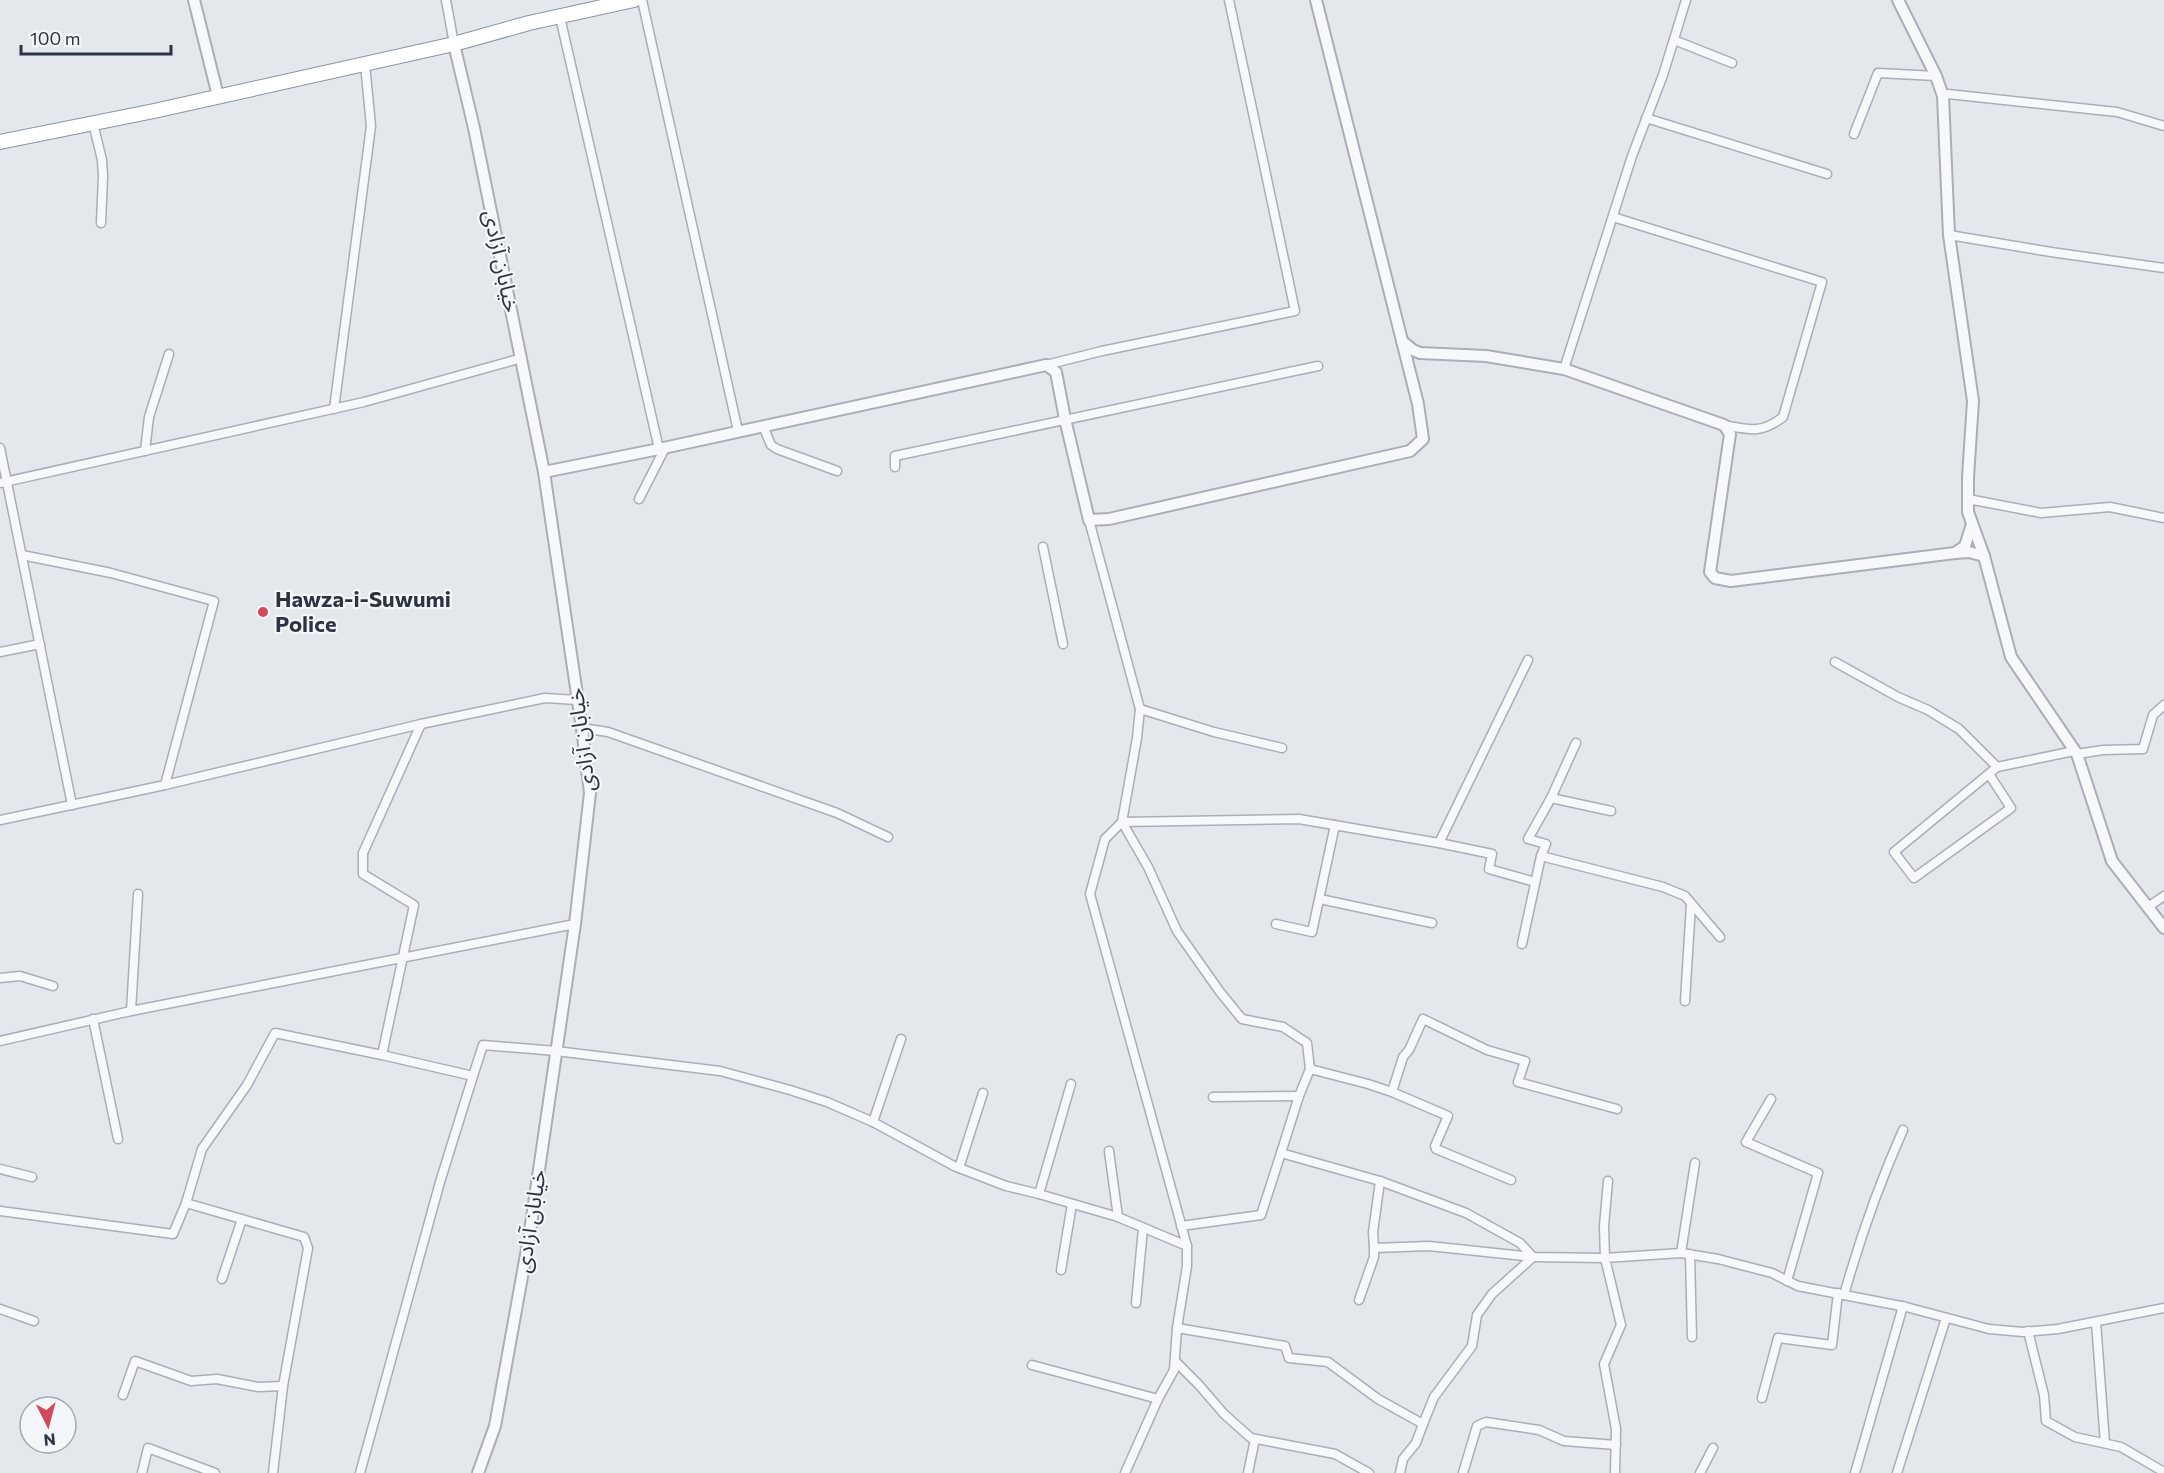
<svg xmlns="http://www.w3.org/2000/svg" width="2164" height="1473" font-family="Commissioner,'Noto Sans Arabic',sans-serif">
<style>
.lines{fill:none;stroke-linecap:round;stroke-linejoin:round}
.minor-casing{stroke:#a9aeb7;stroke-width:11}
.tertiary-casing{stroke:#a9aeb7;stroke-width:14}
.trunk-casing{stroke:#8b94a3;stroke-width:16}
.minor{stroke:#f7f8fa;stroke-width:8}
.tertiary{stroke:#f7f8fa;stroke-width:10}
.trunk{stroke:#fff;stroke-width:14}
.poi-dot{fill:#d1495b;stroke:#f4f6f9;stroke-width:2}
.labels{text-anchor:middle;stroke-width:4.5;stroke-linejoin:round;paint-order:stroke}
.street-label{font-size:22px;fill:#2b3445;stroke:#f4f6f9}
.poi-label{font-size:22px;font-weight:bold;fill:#2b3445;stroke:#f4f6f9;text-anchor:start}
</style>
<rect width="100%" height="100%" fill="#e4e7ec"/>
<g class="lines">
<!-- minor casing -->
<g class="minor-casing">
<g id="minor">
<path d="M 446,0 L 454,44"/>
<path d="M 642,0 L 738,431"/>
<path d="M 560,17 L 659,449"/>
<path d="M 1674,40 L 1732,63"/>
<path d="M 1943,96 L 1948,94 L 2117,112 L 2164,126"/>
<path d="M 1646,118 L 1827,174"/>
<path d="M 93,123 L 102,160 L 103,176 L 101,223"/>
<path d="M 1854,134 L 1878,73 L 1936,76"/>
<path d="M 1613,217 L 1822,282 L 1783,417 C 1761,434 1750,430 1724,425"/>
<path d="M 1949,235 L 2051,252 L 2164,268"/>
<path d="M 1046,365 L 1102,351 L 1295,311 L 1229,0"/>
<path d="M 1564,369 L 1632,156 L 1663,75 L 1686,0"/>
<path d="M 334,409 L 371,126 L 365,64"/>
<path d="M 763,426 L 771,445 L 777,449 L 837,471"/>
<path d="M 0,448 L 72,805"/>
<path d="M 145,451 L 149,417 L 169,354"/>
<path d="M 895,467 L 895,456 L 1318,366"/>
<path d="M 0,483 L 364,402 L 522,358"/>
<path d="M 639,499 L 665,448"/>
<path d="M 1968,499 L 2041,513 L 2110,507 L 2164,518"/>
<path d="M 1089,520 L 1140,709 L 1137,738 L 1122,822 L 1105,839 L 1090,894 L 1187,1246 L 1187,1266 L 1177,1328 L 1174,1370 L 1158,1399 L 1125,1473"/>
<path d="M 1043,547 L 1063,644"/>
<path d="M 22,555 L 111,573 L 214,601 L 165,785"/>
<path d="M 0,652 L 40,644"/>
<path d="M 1835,662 L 1898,697 L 1928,710 L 1959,729 L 1997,767 L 2074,751"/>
<path d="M 1140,709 L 1214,732 L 1282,748"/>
<path d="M 421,724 L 363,853 L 363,874 L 414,905 L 382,1055 L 473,1076 L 483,1045 L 556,1051 L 720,1071 L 790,1090 L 827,1102 L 873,1122 L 954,1166 L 1006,1186 L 1039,1194 L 1118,1217 L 1187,1246"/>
<path d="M 582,728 L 608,732 L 837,813 L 888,837"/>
<path d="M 2077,754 L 2103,750 L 2143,749 L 2153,715 L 2164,705"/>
<path d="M 1989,774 L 2011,808 L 1914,878 L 1894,852 L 1997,767"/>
<path d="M 1551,798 L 1611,811"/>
<path d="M 0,820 L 165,785 L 421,724 L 545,698 L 577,700"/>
<path d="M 1122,822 L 1148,867 L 1177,931 L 1220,992 L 1242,1019 L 1283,1027 L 1307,1043 L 1310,1069 L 1368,1084 L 1392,1092 L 1403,1057 L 1409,1050 L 1423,1019 L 1487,1050 L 1525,1061 L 1518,1082 L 1617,1109"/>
<path d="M 1122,822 L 1299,819 L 1439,843 L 1492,854 L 1489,869 L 1535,882"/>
<path d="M 1439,843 L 1528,660"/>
<path d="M 1541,856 L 1663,887 L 1685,896 L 1720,937"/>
<path d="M 1320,899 L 1432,923"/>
<path d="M 2148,907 L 2164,896"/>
<path d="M 1276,924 L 1312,932 L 1335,825"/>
<path d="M 1522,944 L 1541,856 L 1546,844 L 1528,839 L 1551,798 L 1576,743"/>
<path d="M 0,978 L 20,976 L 53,986"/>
<path d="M 1685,1001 L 1691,904"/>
<path d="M 131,1011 L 138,894"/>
<path d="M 93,1019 L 118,1139"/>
<path d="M 0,1041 L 131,1011 L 575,924"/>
<path d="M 1392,1092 L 1448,1116 L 1435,1146 L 1436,1149 L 1511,1180"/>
<path d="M 1213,1097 L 1299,1096"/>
<path d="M 1771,1099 L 1746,1142 L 1818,1173 L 1787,1281"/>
<path d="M 873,1122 L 901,1039"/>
<path d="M 1109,1151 L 1118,1217"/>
<path d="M 959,1168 L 983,1093"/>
<path d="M 0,1169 L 32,1177"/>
<path d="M 1380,1181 L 1373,1232 L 1374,1248 L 1429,1246 L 1533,1257 L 1605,1258 L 1604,1226 L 1608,1181"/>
<path d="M 1039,1194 L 1071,1084"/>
<path d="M 186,1203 L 304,1237 L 308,1248 L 283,1386 L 273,1473"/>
<path d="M 0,1211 L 173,1234 L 186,1203 L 202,1149 L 247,1085 L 275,1033 L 382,1055"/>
<path d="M 1181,1226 L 1261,1215 L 1281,1153"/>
<path d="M 1681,1253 L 1695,1163"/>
<path d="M 1690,1254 L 1692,1337"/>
<path d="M 1061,1270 L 1072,1204"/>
<path d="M 222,1279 L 242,1219"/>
<path d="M 1844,1295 C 1860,1238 1879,1184 1903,1130"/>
<path d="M 1359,1300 L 1374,1257 L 1374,1248"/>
<path d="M 1136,1303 L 1143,1228"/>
<path d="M 0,1309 L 34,1321"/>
<path d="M 2096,1322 L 2105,1443"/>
<path d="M 1177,1328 L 1285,1346 L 1289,1358 L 1328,1362 L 1378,1399 L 1423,1424 L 1434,1397 L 1472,1346 L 1477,1315 L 1492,1294 L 1533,1257 L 1520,1243 L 1466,1213 L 1380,1181 L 1281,1153 L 1299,1096 L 1310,1069"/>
<path d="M 2028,1331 L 2044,1395 L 2046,1421 L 2075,1437 L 2121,1447 L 2164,1472"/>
<path d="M 1176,1362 L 1199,1385 L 1224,1414 L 1251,1438 L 1335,1454 L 1369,1473"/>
<path d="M 1032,1365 L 1158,1399"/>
<path d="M 123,1395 L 135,1361 L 191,1381 L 217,1379 L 258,1387 L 283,1386"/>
<path d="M 1762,1398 L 1778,1338 L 1832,1345 L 1838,1293"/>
<path d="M 142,1473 L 148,1448 L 215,1473"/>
<path d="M 360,1473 L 440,1182 L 473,1076"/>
<path d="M 1248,1473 L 1255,1439"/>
<path d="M 1400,1473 L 1403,1459 L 1416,1443 L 1423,1424"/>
<path d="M 1463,1473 L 1477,1426 L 1486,1422 L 1539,1430 L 1564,1441 L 1616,1445"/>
<path d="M 1615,1473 L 1616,1429 L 1604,1364 L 1621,1325 L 1605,1258 L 1681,1253 L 1718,1259 L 1772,1273 L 1798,1286 L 1906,1307 L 1989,1329 L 2023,1332 L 2058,1329 L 2164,1308"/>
<path d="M 1700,1473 L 1713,1448"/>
<path d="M 1855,1473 L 1903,1306"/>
<path d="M 1897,1473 L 1946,1318"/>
</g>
</g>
<!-- tertiary casing -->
<g class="tertiary-casing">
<g id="tertiary">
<path d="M 194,0 L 218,96"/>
<path d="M 1898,0 L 1936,76 L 1943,96 L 1949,235 L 1973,401 L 1968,477 L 1968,512 L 1984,556 L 2011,657 L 2077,754 L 2112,861 L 2164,928"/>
<path d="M 454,44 L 474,128 L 544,472 L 582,728 L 590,793 L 575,924 L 529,1238 L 495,1426 L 478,1473"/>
<path d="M 1402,341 L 1413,350 L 1420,353 L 1486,356 L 1564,369 L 1724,425 L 1730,434 L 1710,572 L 1715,578 L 1731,581 L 1955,553 L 1969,552 L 1984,556"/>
<path d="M 544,472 L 659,449 L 1046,365 L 1056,372 L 1065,419 L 1089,520 L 1109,519 L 1410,451 L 1423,439 L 1418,404 L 1316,0"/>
<path d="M 1955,553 L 1965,546 L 1972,524"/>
</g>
</g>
<!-- trunk casing -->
<g class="trunk-casing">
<path id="trunk" d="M 0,142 L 154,111 L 454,44 L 529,23 L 634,0"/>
</g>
<!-- minor -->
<use href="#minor" class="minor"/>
<!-- tertiary -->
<use href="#tertiary" class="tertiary"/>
<!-- trunk -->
<use href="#trunk" class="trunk"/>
</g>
<!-- markers -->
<circle class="poi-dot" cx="263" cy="612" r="6"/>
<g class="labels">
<!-- street labels -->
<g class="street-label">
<text transform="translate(502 261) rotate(78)" y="8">خیابان آزادی</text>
<text transform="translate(581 740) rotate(-97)" y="8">خیابان آزادی</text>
<text transform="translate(530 1221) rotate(-81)" y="8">خیابان آزادی</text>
</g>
<!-- poi labels -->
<g class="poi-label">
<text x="275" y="607">Hawza-i-Suwumi<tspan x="275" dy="25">Police</tspan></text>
</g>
</g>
<!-- north arrow -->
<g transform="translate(48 1425) rotate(174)"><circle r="28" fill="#f4f6f9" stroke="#a4a8b1" stroke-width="1.5"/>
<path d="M0-4.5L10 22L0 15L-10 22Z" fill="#d1495b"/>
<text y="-9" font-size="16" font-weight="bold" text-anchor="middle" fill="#2b3445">N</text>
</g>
<!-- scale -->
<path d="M21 45v9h150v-9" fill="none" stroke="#2b3445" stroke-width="3"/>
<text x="30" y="45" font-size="18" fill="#2b3445" stroke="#f4f6f9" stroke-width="4.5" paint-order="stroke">100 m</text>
</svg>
